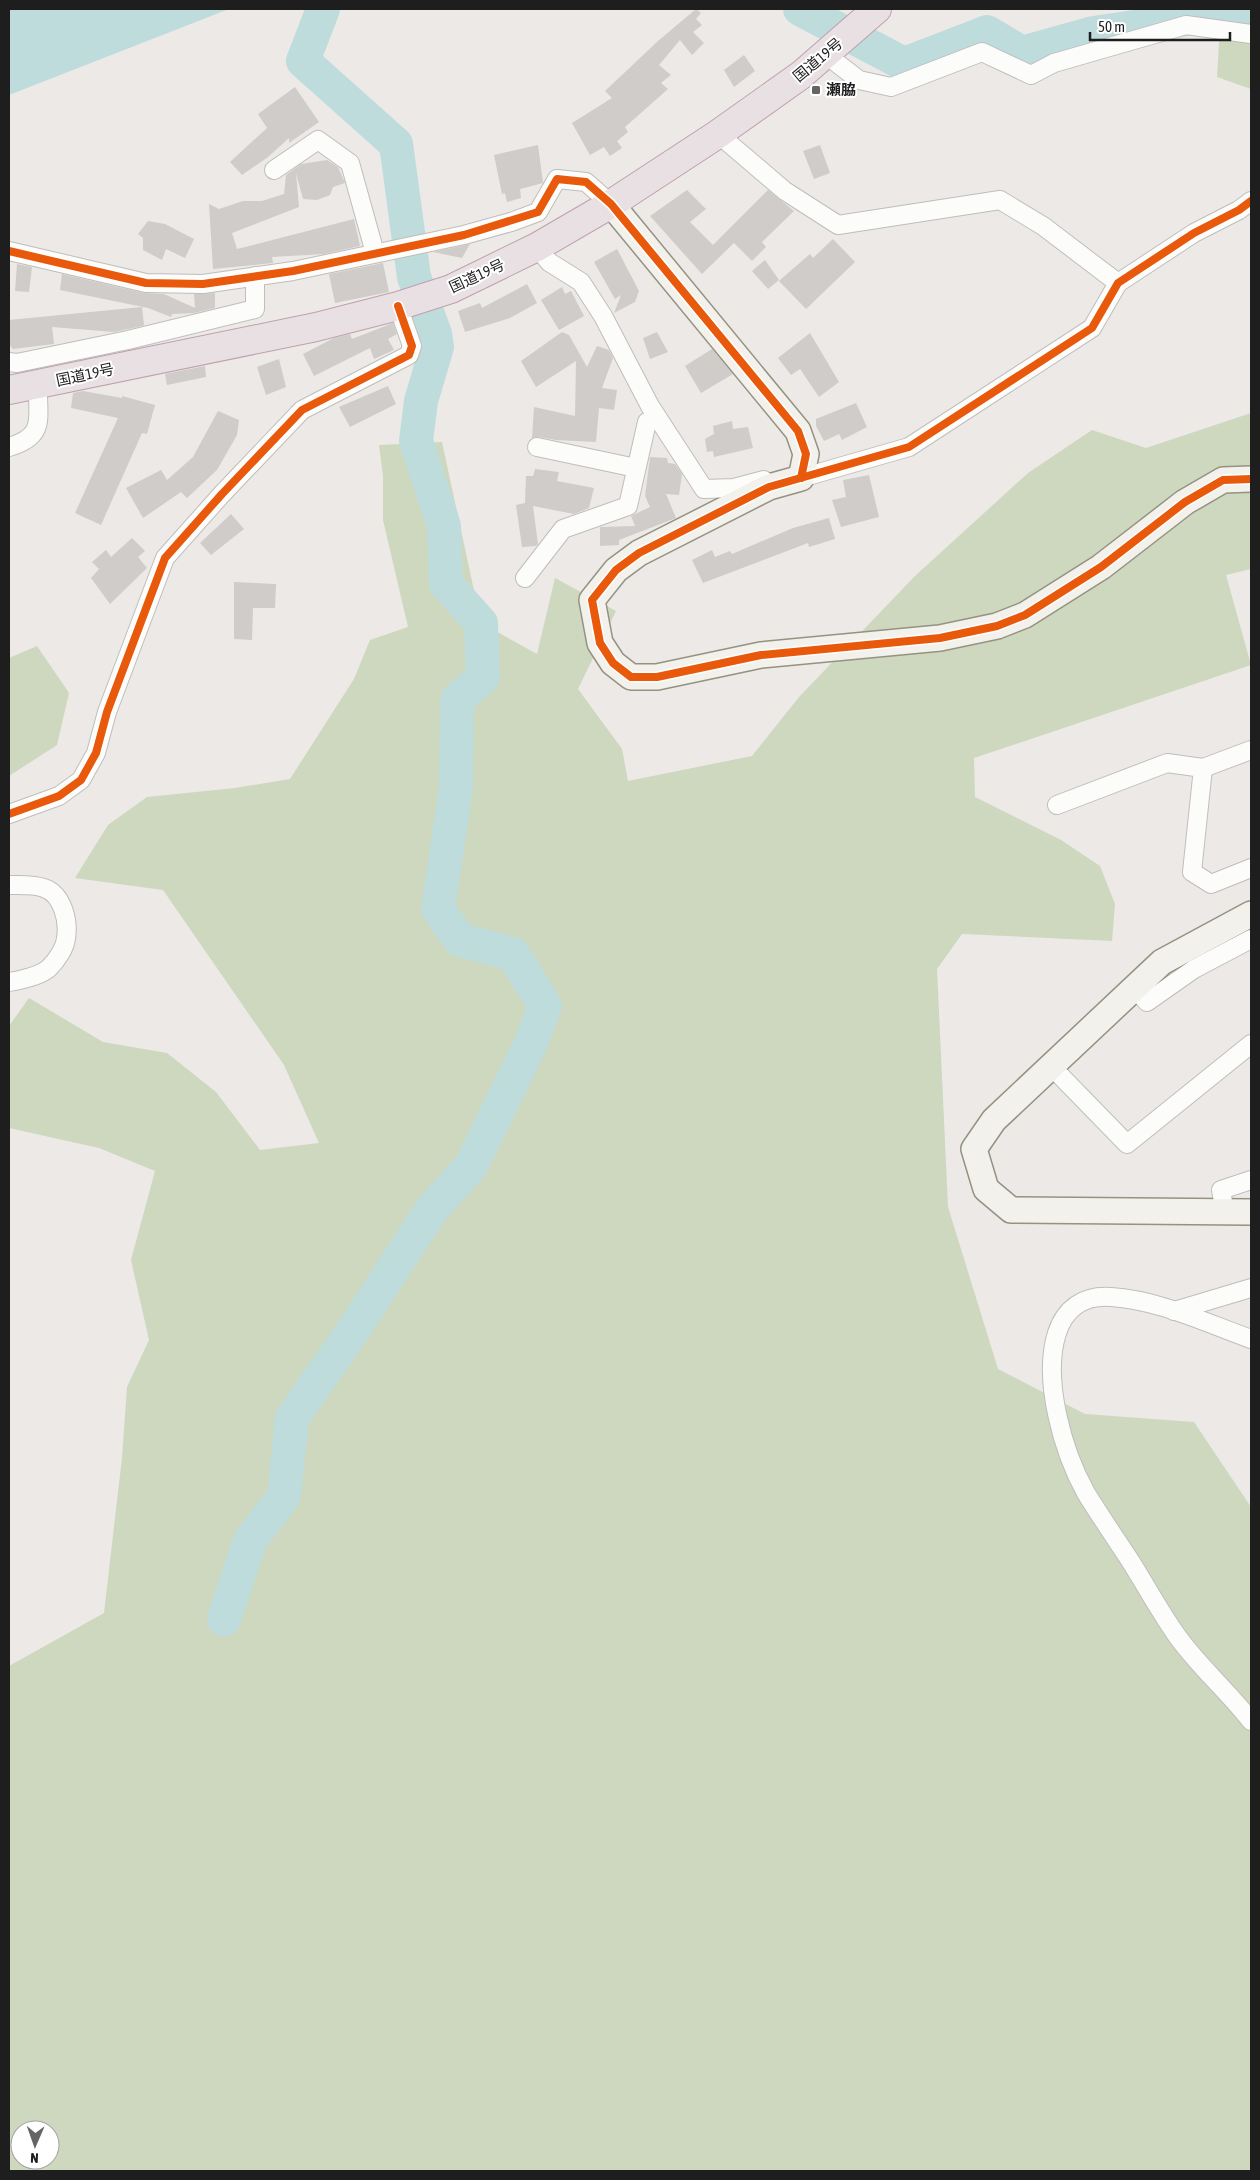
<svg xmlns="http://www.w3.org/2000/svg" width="1260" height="2180" font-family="'Asap Condensed','Noto Sans JP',sans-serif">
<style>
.forest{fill:#cdd8bf;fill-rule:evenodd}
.water{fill:#bedcdc}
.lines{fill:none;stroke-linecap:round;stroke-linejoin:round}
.river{stroke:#bedcdc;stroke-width:34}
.building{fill:#cfccca}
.street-casing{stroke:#bfbebd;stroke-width:20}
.secondary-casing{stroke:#959281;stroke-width:28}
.highway-casing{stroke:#bea0af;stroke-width:30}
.street{stroke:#fcfcfb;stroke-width:18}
.secondary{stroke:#f3f1eb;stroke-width:25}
.highway{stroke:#e9e0e3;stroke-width:28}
.cycleway-casing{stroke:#fff;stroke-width:11}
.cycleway{stroke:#e8590c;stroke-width:8}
.poi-dot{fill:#666564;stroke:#fff;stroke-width:2}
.labels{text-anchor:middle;stroke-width:4;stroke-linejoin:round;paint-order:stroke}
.street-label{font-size:15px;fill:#1e1e1e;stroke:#fff}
.poi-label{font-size:15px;font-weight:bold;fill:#1e1e1e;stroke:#fff;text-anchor:start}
</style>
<rect width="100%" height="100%" fill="#ece9e7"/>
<!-- forest -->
<g class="forest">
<path d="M 1221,9 L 1251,9 L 1251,89 L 1217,77 Z"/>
<path d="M 1251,413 L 1251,569 L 1226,575 L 1251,665 L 974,758 L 975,797 L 1061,840 L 1100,866 L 1115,904 L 1112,941 L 962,934 L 937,969 L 948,1207 L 998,1369 L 1085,1414 L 1194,1422 L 1251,1507 L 1251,2171 L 9,2171 L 9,1666 L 104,1613 L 122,1458 L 127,1387 L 149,1340 L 131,1260 L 155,1171 L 99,1148 L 9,1128 L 9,1026 L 29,998 L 103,1042 L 167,1053 L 216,1092 L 260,1150 L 319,1143 L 284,1065 L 163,890 L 75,878 L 108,825 L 147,797 L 235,788 L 290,779 L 354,679 L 370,640 L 408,627 L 383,520 L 383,476 L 379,445 L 442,442 L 481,623 L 537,654 L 555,578 L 616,611 L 578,689 L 622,749 L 628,781 L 752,756 L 799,697 L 915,576 L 1028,473 L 1092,430 L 1146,448 ZM 20,2130 L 50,2130 L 50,2160 L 20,2160 Z"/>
<path d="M 37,646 L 69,693 L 57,745 L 9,776 L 9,658 Z"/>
</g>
<!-- water -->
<path class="water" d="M 9,9 L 229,9 L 9,95 Z"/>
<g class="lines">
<!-- river -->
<g class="river">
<path d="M 800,9 L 904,64 L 987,32 L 1022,53 L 1094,33 L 1229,13 L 1251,20"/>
<path d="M 224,1619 L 250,1541 L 284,1496 L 292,1418 L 350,1335 L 432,1209 L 471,1166 L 531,1043 L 545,1006 L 513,954 L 460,940 L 438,909 L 456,787 L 457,700 L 483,677 L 481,623 L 446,584 L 444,526 L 416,441 L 421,401 L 437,347 L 435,334 L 414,277 L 396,144 L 303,61 L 323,9"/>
</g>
</g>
<!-- building -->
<g class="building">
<path d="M 696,9 L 701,13 L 696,19 L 702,25 L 693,32 L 704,43 L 692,55 L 680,40 L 659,65 L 671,75 L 661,83 L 668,89 L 625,127 L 628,132 L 617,141 L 622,148 L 610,156 L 604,147 L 590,155 L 572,123 L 612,98 L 605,91 L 658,41 Z"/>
<path d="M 744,55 L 755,71 L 734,87 L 724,70 Z"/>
<path d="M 295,87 L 319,122 L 289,143 L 289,138 L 268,157 L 242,175 L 230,162 L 267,128 L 258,114 Z"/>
<path d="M 538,145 L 543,183 L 520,189 L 521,198 L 507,202 L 505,193 L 502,194 L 494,155 Z"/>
<path d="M 820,145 L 830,173 L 814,179 L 803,151 Z"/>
<path d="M 327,160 L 338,167 L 345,183 L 333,187 L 330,195 L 317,200 L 303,199 L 296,173 L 299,207 L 232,233 L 237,249 L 354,219 L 360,246 L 324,254 L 272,257 L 273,263 L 213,269 L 209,204 L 219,209 L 243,201 L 262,201 L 284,194 L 286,175 L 301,164 Z"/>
<path d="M 687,190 L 706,209 L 690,222 L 713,245 L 768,190 L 794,211 L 762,242 L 766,247 L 752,261 L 734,243 L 702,274 L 650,216 Z"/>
<path d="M 148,221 L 165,224 L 194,239 L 185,258 L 166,249 L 162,260 L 143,250 L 143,238 L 138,234 Z"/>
<path d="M 833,239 L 855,262 L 806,309 L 779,281 L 810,254 L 813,258 Z"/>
<path d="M 470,244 L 462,258 L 433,252 L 466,245 Z"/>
<path d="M 617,249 L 639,291 L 635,302 L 614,313 L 621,295 L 615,299 L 594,262 Z"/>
<path d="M 765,260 L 779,280 L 768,289 L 752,271 Z"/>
<path d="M 383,263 L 389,292 L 335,303 L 329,274 Z"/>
<path d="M 17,264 L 32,267 L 29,292 L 15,291 Z"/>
<path d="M 62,274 L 144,293 L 164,294 L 195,308 L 194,294 L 215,293 L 215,308 L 194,313 L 172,314 L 171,317 L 148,308 L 60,290 Z"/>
<path d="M 527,284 L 537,303 L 510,318 L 465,332 L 458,311 L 480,303 L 482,308 Z"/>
<path d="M 562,287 L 565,294 L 571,291 L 584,316 L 559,330 L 541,300 Z"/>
<path d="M 142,307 L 144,325 L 142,326 L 114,332 L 52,327 L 54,344 L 13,349 L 9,344 L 9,320 Z"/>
<path d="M 393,323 L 397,334 L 388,339 L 394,350 L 374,359 L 370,348 L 314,376 L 303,354 L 334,338 L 350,334 L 352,339 Z"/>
<path d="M 562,332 L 569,335 L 587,367 L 597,346 L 609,350 L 613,358 L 602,388 L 617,390 L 614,410 L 599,408 L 596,442 L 556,440 L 539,437 L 532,438 L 534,407 L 575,416 L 576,361 L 536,387 L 521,361 Z"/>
<path d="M 657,332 L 668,352 L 650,359 L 643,338 Z"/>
<path d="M 810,333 L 839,382 L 819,397 L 800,369 L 791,375 L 778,358 Z"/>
<path d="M 712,349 L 733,374 L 701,393 L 685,366 Z"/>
<path d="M 279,359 L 286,387 L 266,395 L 257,367 Z"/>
<path d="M 205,366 L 206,377 L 167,385 L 165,374 Z"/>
<path d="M 388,386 L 396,404 L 350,427 L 339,407 Z"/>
<path d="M 83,391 L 122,398 L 122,396 L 155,405 L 147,434 L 142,433 L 101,525 L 75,513 L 118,418 L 71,408 L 73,393 Z"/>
<path d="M 856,403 L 867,427 L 842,440 L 839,434 L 824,441 L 816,426 L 816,419 Z"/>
<path d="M 218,411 L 239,420 L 237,435 L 217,470 L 187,498 L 181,492 L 143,518 L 126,488 L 161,470 L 167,480 L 193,457 Z"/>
<path d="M 732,421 L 733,429 L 748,427 L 753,448 L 714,457 L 713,451 L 707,452 L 705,439 L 714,434 L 713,426 Z"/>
<path d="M 650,457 L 667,458 L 668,463 L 675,464 L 682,474 L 679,495 L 666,494 L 676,518 L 619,540 L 619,545 L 600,546 L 600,527 L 635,526 L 631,516 L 650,507 L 645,496 Z"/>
<path d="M 535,469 L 559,472 L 557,481 L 594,488 L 589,508 L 574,514 L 533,506 L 538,544 L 536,546 L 522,547 L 516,505 L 525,503 L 526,476 L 533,476 Z"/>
<path d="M 869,475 L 879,517 L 841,527 L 832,500 L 846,497 L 843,480 Z"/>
<path d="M 231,514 L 244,529 L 211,555 L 200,543 Z"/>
<path d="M 829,518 L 835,539 L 809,547 L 808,543 L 703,583 L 692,560 L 712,550 L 715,557 L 730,551 L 732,554 L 793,528 Z"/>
<path d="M 132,538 L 145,551 L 138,557 L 147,568 L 110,604 L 91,578 L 99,569 L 92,562 L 106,550 L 111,557 Z"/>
<path d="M 234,582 L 276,584 L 275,608 L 253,608 L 252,640 L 234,639 Z"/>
</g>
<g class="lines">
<!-- street casing -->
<g class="street-casing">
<g id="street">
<path d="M 825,54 L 859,80 L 891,87 L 982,52 L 1031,75 L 1054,63 L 1186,25 L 1251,34"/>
<path d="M 718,134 L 785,191 L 838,225 L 1000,200 L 1043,226 L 1118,283"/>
<path d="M 274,170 L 318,140 L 350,163 L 375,253"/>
<path d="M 537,247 L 549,262 L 581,282 L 603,316 L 650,406 L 704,489 L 734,488 L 764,480 L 766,482"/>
<path d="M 9,251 L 146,283 L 203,284 L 293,271 L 464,235 L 511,222 L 538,212 L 557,179 L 586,182 L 611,204"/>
<path d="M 9,362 L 17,363 L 128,340 L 255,309 L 255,276"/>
<path d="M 9,447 C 47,436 37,418 38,385"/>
<path d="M 537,447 L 636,468"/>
<path d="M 801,478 L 909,447 L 1092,328 L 1118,283 L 1194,233 L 1239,210 L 1251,201"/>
<path d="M 525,578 L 563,529 L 628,506 L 647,422 L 657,417"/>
<path d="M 1203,768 L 1251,750"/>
<path d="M 1057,805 L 1167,763 L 1203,768 L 1192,872 L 1211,884 L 1251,868"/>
<path d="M 9,814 L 59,796 L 81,780 L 96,753 L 107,712 L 165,558 L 222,494 L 302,410 L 409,355 L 412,346 L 398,306"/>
<path d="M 9,885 C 19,885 34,884 44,888 C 62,894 69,920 66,938 C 65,948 57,960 49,968 C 40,976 21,980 9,982"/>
<path d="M 1134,987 L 1147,1002 L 1194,969 L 1251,939"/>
<path d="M 1051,1066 L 1127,1144 L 1251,1044"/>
<path d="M 1225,1213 L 1221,1190 L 1251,1180"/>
<path d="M 1174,1311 L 1251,1288"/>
<path d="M 1251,1339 C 1206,1323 1159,1300 1111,1297 C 1084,1295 1065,1308 1057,1333 C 1042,1379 1063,1452 1086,1493 C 1100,1516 1116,1539 1131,1562 C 1146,1586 1159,1610 1175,1633 C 1197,1665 1227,1690 1251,1721"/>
</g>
</g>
<!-- secondary casing -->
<g class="secondary-casing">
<g id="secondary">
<path d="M 611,204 L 798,431 L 806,454 L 801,478 L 769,487 L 639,553 L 616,570 L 592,600 L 600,643 L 613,663 L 631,677 L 657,677 L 761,655 L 940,638 L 997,626 L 1025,615 L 1101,567 L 1185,502 L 1223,480 L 1251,479"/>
<path d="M 1251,914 L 1162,962 L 994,1120 L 974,1149 L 986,1189 L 1011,1210 L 1251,1212"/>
</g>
</g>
<!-- highway casing -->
<g class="highway-casing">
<path id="highway" d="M 9,390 L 316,327 L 398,306 L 451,289 L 537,247 L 611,204 L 718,134 L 801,75 L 877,9"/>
</g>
<!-- street -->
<use href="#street" class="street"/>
<!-- secondary -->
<use href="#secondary" class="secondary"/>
<!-- highway -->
<use href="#highway" class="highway"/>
<!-- cycleway casing -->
<g class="cycleway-casing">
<g id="cycleway">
<path d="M 1251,201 L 1239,210 L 1194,233 L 1118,283 L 1092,328 L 909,447 L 769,487 L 639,553 L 616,570 L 592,600 L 600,643 L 613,663 L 631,677 L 657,677 L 761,655 L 940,638 L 997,626 L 1025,615 L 1101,567 L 1185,502 L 1223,480 L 1251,479"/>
<path d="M 9,251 L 146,283 L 203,284 L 293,271 L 464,235 L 538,212 L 557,179 L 586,182 L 611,204 L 798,431 L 806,454 L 801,478"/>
<path d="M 9,814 L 59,796 L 81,780 L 96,753 L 107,712 L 165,558 L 222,494 L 302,410 L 409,355 L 412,346 L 398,306"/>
</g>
</g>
<!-- cycleway -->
<use href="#cycleway" class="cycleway"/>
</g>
<!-- markers -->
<rect class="poi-dot" x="811" y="85" width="10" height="10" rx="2.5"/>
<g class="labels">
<!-- street labels -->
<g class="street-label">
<text transform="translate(818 60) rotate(-40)" y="5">国道19号</text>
<text transform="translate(477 276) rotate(-25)" y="5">国道19号</text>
<text transform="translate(85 375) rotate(-12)" y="5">国道19号</text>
</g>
<!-- poi labels -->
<g class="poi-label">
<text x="826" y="95">瀬脇</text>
</g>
</g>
<!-- border -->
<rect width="1260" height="2180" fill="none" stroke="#1e1e1e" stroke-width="20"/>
<!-- north arrow -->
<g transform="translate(35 2145) rotate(182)"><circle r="24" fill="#ffffff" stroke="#a5a5a5"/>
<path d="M0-4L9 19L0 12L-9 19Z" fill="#666564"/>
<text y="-8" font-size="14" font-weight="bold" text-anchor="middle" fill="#1e1e1e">N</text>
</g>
<!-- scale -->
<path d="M1090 32v8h140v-8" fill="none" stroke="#1e1e1e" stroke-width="2.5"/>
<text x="1098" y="32" font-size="15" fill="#1e1e1e" stroke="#ffffff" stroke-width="4" paint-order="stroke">50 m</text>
</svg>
